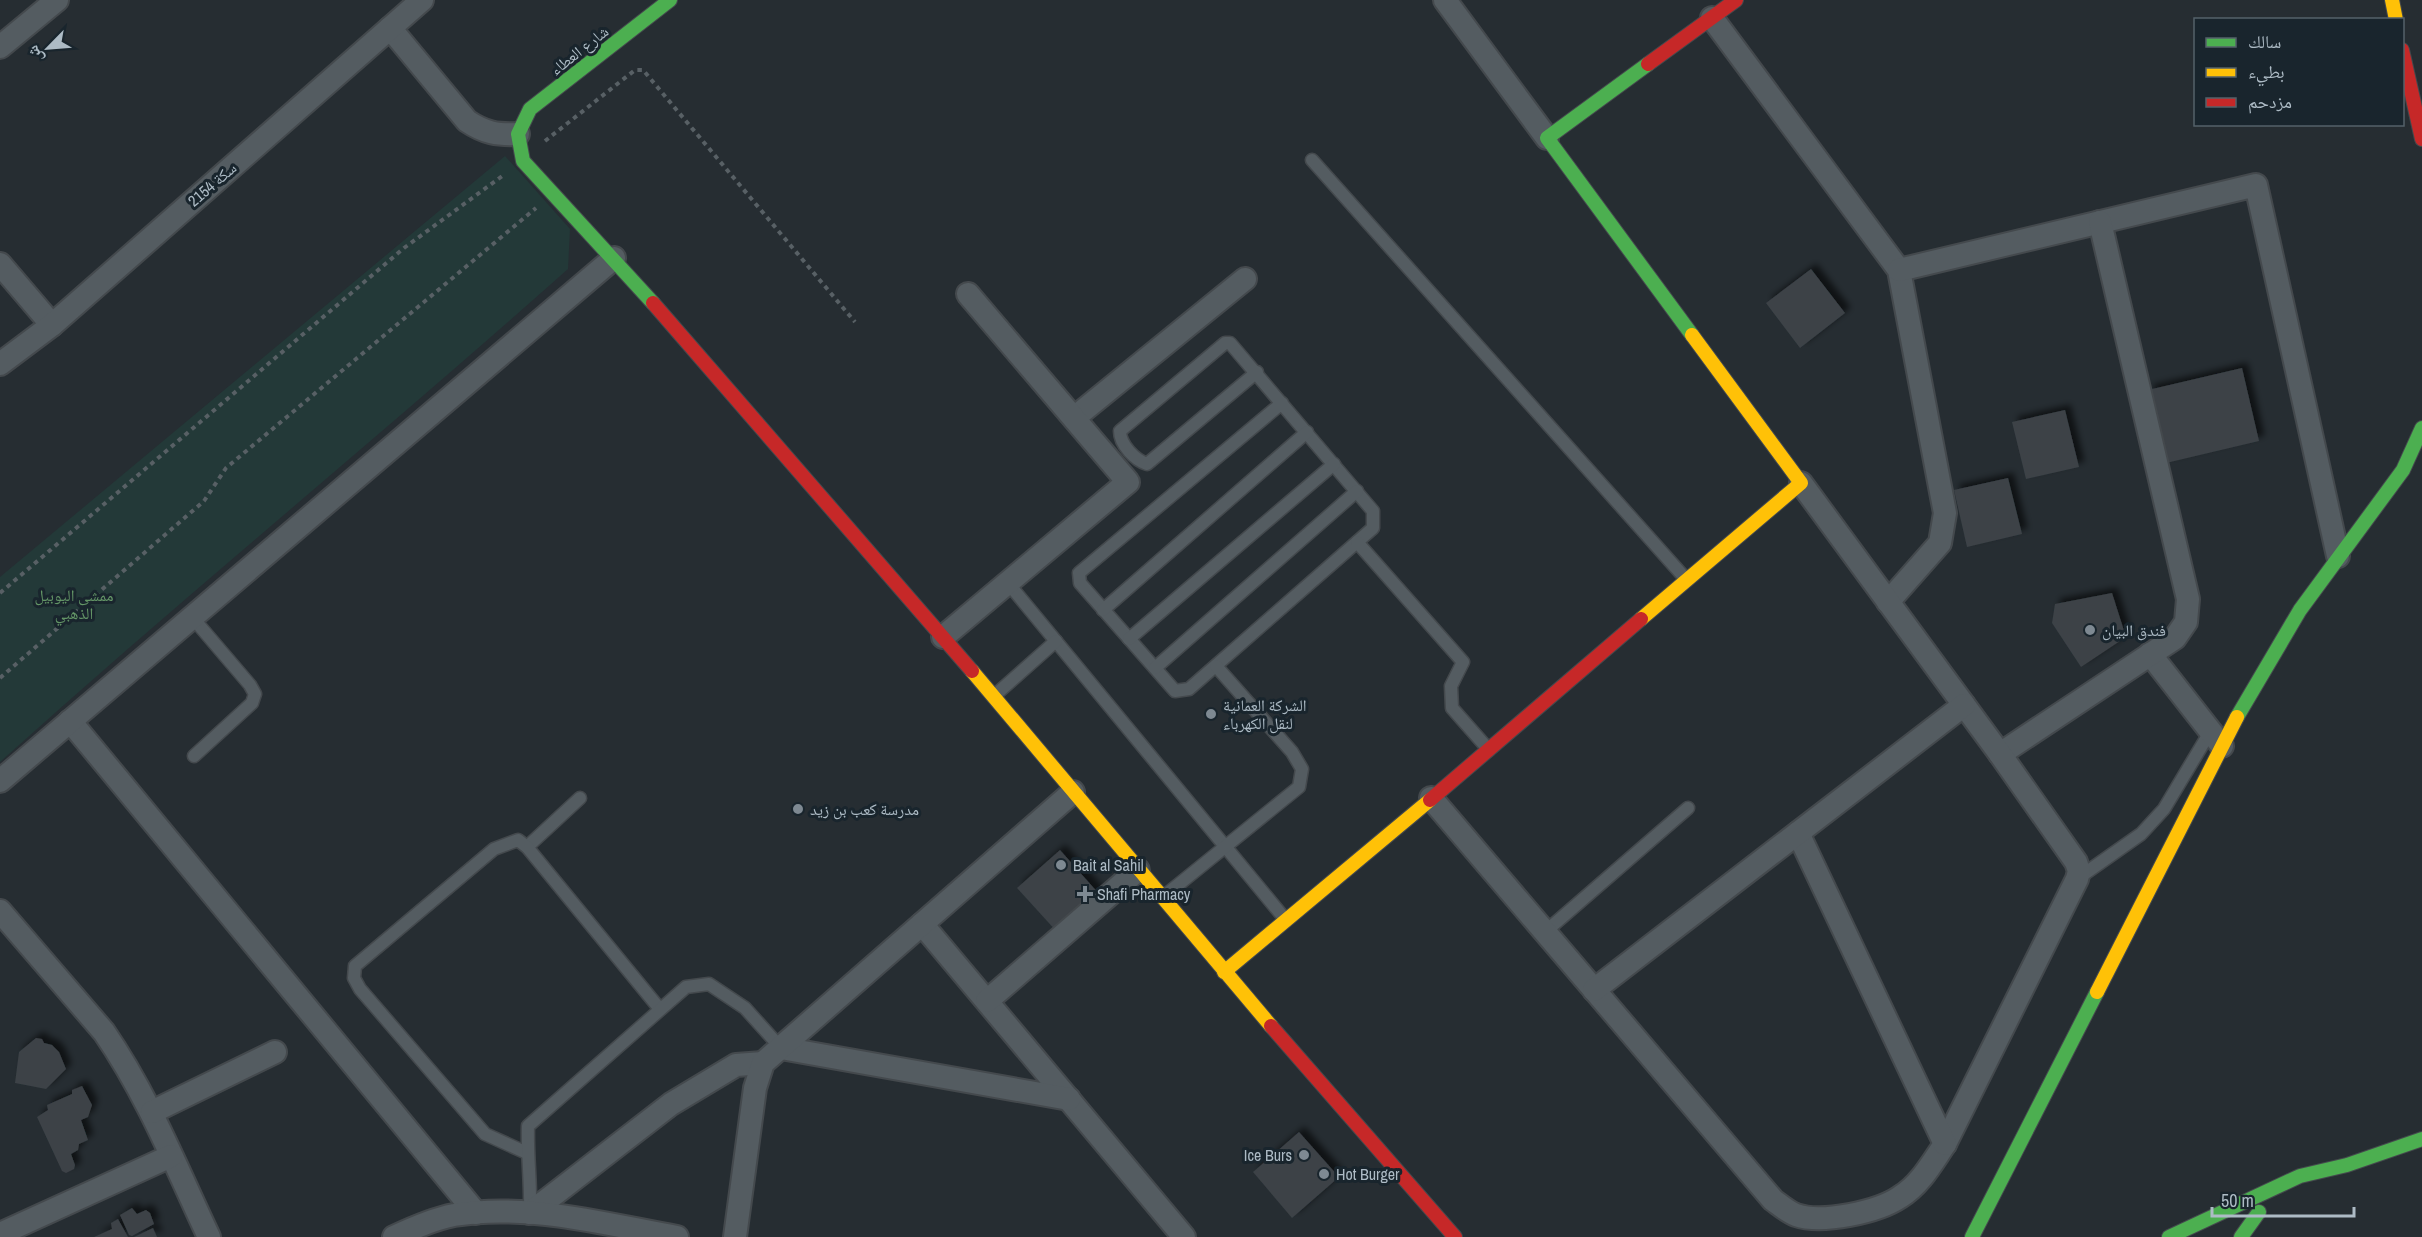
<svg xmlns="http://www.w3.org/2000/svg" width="2422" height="1237" font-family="'Archivo Narrow','Noto Naskh Arabic',sans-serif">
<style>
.green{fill:#233938}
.building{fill:#3c4247;filter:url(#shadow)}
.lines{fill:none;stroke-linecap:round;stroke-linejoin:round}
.lane-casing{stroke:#44494d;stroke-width:15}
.street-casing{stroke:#44494d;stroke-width:26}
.fast-casing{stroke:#44494d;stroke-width:16}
.slow-casing{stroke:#44494d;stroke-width:16}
.jam-casing{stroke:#44494d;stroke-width:16}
.path{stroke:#586065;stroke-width:4;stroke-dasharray:4.5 4.5;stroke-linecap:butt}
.lane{stroke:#545c61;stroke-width:12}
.street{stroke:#545c61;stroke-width:22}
.fast{stroke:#4caf50;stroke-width:14}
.slow{stroke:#ffc107;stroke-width:14}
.jam{stroke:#c62828;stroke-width:14}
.poi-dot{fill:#7e8992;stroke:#19252d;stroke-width:2}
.labels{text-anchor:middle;stroke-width:6;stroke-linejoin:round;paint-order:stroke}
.street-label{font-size:16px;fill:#adbbc5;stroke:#19252d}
.park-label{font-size:16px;fill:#649667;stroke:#19252d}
.poi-label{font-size:16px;fill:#adbbc5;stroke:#19252d;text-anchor:start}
</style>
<defs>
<filter id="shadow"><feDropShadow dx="5.5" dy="-5.5" stdDeviation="3" flood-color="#0009"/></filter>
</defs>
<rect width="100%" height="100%" fill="#262d32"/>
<!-- green -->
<path class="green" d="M 505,156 L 570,229 L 568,269 C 381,436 186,594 0,762 L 0,577 Z"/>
<!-- building -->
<g class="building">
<path d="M 1811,269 L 1845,313 L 1800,348 L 1766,303 Z"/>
<path d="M 2242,368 L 2259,441 L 2166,463 L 2148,390 Z"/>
<path d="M 2065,410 L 2079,467 L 2026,479 L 2012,422 Z"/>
<path d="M 2008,478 L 2022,534 L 1967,547 L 1954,490 Z"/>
<path d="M 2112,593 L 2126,637 L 2081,667 L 2052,623 L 2055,604 Z"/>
<path d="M 1060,850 L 1100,895 L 1058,933 L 1017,888 Z"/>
<path d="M 36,1038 L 42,1039 L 44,1043 L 52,1045 L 59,1052 L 66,1069 L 46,1089 L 15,1083 L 19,1052 Z"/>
<path d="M 82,1086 L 92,1105 L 88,1117 L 81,1120 L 88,1140 L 79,1144 L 78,1150 L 71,1154 L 75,1165 L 74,1169 L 66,1173 L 62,1171 L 37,1117 L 48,1110 L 47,1105 L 72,1094 L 72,1090 Z"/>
<path d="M 1299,1132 L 1339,1177 L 1292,1218 L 1253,1172 Z"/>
<path d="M 132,1208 L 137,1214 L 146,1210 L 150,1213 L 154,1224 L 132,1236 L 129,1235 L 120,1215 Z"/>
<path d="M 118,1219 L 128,1237 L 94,1237 L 112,1229 L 111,1223 Z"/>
<path d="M 153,1228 L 157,1237 L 134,1237 Z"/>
</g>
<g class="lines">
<!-- lane casing -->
<g class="lane-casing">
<g id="lane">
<path d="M 1312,160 L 1685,578"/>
<path d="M 1257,372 L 1147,464 C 1135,460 1120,445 1120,431 L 1225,343 L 1230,343 L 1373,511 L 1373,528 L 1189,689 L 1175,691 L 1080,583 L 1079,573 L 1282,403"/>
<path d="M 1357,542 L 1463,662 L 1451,686 L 1452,708 L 1489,750"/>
<path d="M 1008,583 L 1285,919"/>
<path d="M 1103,610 L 1307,432"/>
<path d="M 192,617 L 250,685 L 255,694 L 252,703 L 194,756"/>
<path d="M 1129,639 L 1334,464"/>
<path d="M 1155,668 L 1357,491"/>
<path d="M 994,696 L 1056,641"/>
<path d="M 527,847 L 580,798"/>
<path d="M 2077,879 L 2141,834 L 2164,809 L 2210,732"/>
<path d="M 1163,897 L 1299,787 L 1302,769 L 1292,752 L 1216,666"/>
<path d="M 1545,932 L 1688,808"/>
<path d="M 527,1153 L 485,1134 L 360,989 L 354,978 L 355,966 L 494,849 L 518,840 L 527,847 L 659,1008"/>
<path d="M 530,1213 C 531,1183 527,1155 528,1126 L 686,987 L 709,984 L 745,1008 L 781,1048"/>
</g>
</g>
<!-- street casing -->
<g class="street-casing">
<g id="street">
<path d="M 1445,0 L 1547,138"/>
<path d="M 1712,18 L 1899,270 L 1945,513 L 1940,543 L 1888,602"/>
<path d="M 390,28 L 467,121 C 485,133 497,135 518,134"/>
<path d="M 0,47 L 57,0"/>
<path d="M 0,264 L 52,325"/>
<path d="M 1899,270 L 2256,185 L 2338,556"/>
<path d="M 0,364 L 52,325 L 422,0"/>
<path d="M 1074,418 L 1245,279"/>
<path d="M 943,637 L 1128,482 L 968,294"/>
<path d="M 2150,654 L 2222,746"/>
<path d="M 70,721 L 476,1213"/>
<path d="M 2000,754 L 2175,638 L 2186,622 L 2188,599 L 2100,222"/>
<path d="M 0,781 L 614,258"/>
<path d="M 1431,798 L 1773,1200 C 1780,1205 1788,1212 1796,1215 C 1822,1224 1878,1212 1900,1197 C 1920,1185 1932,1163 1945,1144 L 2077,879 L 2079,871 L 2076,862 L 2000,754 L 1801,483"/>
<path d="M 1798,833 L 1945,1144"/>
<path d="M 0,911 L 104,1032 C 148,1096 176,1167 209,1237"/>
<path d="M 922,924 L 1184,1237"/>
<path d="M 1594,990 L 1964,705"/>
<path d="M 987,1001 L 1138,870"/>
<path d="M 781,1048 L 1069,1099"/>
<path d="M 152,1112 L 275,1052"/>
<path d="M 530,1213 L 671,1104 L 736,1065 L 763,1063"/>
<path d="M 0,1234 L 171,1156"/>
<path d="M 394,1237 C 413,1228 433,1219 454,1215 C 528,1203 605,1224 677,1237"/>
<path d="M 735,1237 L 755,1088 L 763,1063 L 1073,792"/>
</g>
</g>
<!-- fast casing -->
<g class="fast-casing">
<g id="fast">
<path d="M 1648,64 L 1547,138 L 1692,335"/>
<path d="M 653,303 L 523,161 L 518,134 L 530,109 L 670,0"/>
<path d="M 2237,717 L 2300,610 L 2403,470 L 2422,428"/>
<path d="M 1972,1237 L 2097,992"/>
<path d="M 2169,1237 L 2300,1176 L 2347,1165 L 2422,1139"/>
<path d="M 2241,1237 L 2259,1212"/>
</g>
</g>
<!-- slow casing -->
<g class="slow-casing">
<g id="slow">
<path d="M 2392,0 L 2396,20"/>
<path d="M 1641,619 L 1801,483 L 1692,335"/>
<path d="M 972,671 L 1271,1026"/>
<path d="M 1224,972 L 1430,800"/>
<path d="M 2097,992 L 2237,717"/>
</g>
</g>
<!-- jam casing -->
<g class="jam-casing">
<g id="jam">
<path d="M 2402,50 L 2422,139"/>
<path d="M 1648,64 L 1736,0"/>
<path d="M 653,303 L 972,671"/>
<path d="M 1430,800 L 1641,619"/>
<path d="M 1271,1026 L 1455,1237"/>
</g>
</g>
<!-- path -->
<g class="path">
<path d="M 545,141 L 635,70 L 643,70 L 855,322"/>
<path d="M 0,593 L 404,248 L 505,174"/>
<path d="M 0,678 L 204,501 L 226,468 L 536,208"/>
</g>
<!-- lane -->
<use href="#lane" class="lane"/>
<!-- street -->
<use href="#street" class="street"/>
<!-- fast -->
<use href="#fast" class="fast"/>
<!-- slow -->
<use href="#slow" class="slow"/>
<!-- jam -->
<use href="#jam" class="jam"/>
</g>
<!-- markers -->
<g class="poi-dot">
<circle cx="2090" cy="630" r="6"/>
<circle cx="1211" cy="714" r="6"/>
<circle cx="798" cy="809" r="6"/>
<circle cx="1061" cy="865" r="6"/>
<path d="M1082 885h6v6h6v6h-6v6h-6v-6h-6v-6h6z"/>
<circle cx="1304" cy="1155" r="6"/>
<circle cx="1324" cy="1174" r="6"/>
</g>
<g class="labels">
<!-- street labels -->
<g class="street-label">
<text transform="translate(579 50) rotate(-38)" y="6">شارع العطاء</text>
<text transform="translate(212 184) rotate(-41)" y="6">سكة 2154</text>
</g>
<!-- park labels -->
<g class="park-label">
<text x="74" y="601">ممشى اليوبيل<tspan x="74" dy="18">الذهبي</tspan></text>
</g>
<!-- poi labels -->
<g class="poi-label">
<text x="2102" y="636">فندق البيان</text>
<text x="1223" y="711">الشرکة العمانیة<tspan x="1223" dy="18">لنقل الکهرباء</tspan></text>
<text x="810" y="815">مدرسة كعب بن زيد</text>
<text x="1073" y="871">Bait al Sahil</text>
<text x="1097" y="900">Shafi Pharmacy</text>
<text x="1292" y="1161" text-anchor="end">Ice Burs</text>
<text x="1336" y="1180">Hot Burger</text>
</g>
</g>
<!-- legend -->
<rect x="2194" y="18" width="210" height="108" fill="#19252d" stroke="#54616a" stroke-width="1.5"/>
<rect x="2206" y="38" width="30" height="9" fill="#4caf50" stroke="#54616a" stroke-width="1.5"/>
<text x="2248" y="48" font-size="18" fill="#adbbc5">سالك</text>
<rect x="2206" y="68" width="30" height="9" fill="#ffc107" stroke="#54616a" stroke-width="1.5"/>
<text x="2248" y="78" font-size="18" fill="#adbbc5">بطيء</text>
<rect x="2206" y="98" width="30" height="9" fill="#c62828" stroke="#54616a" stroke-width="1.5"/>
<text x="2248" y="108" font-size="18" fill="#adbbc5">مزدحم</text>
<!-- north arrow -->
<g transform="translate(48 48) rotate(245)" stroke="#19252d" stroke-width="4.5" paint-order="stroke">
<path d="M0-4.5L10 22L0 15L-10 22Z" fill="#adbbc5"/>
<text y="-9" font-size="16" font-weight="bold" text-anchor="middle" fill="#adbbc5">ش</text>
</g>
<!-- scale -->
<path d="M2212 1207v9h142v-9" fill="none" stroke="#adbbc5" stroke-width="3"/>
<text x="2221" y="1207" font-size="18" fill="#adbbc5" stroke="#19252d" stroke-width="4.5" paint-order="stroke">50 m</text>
</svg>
